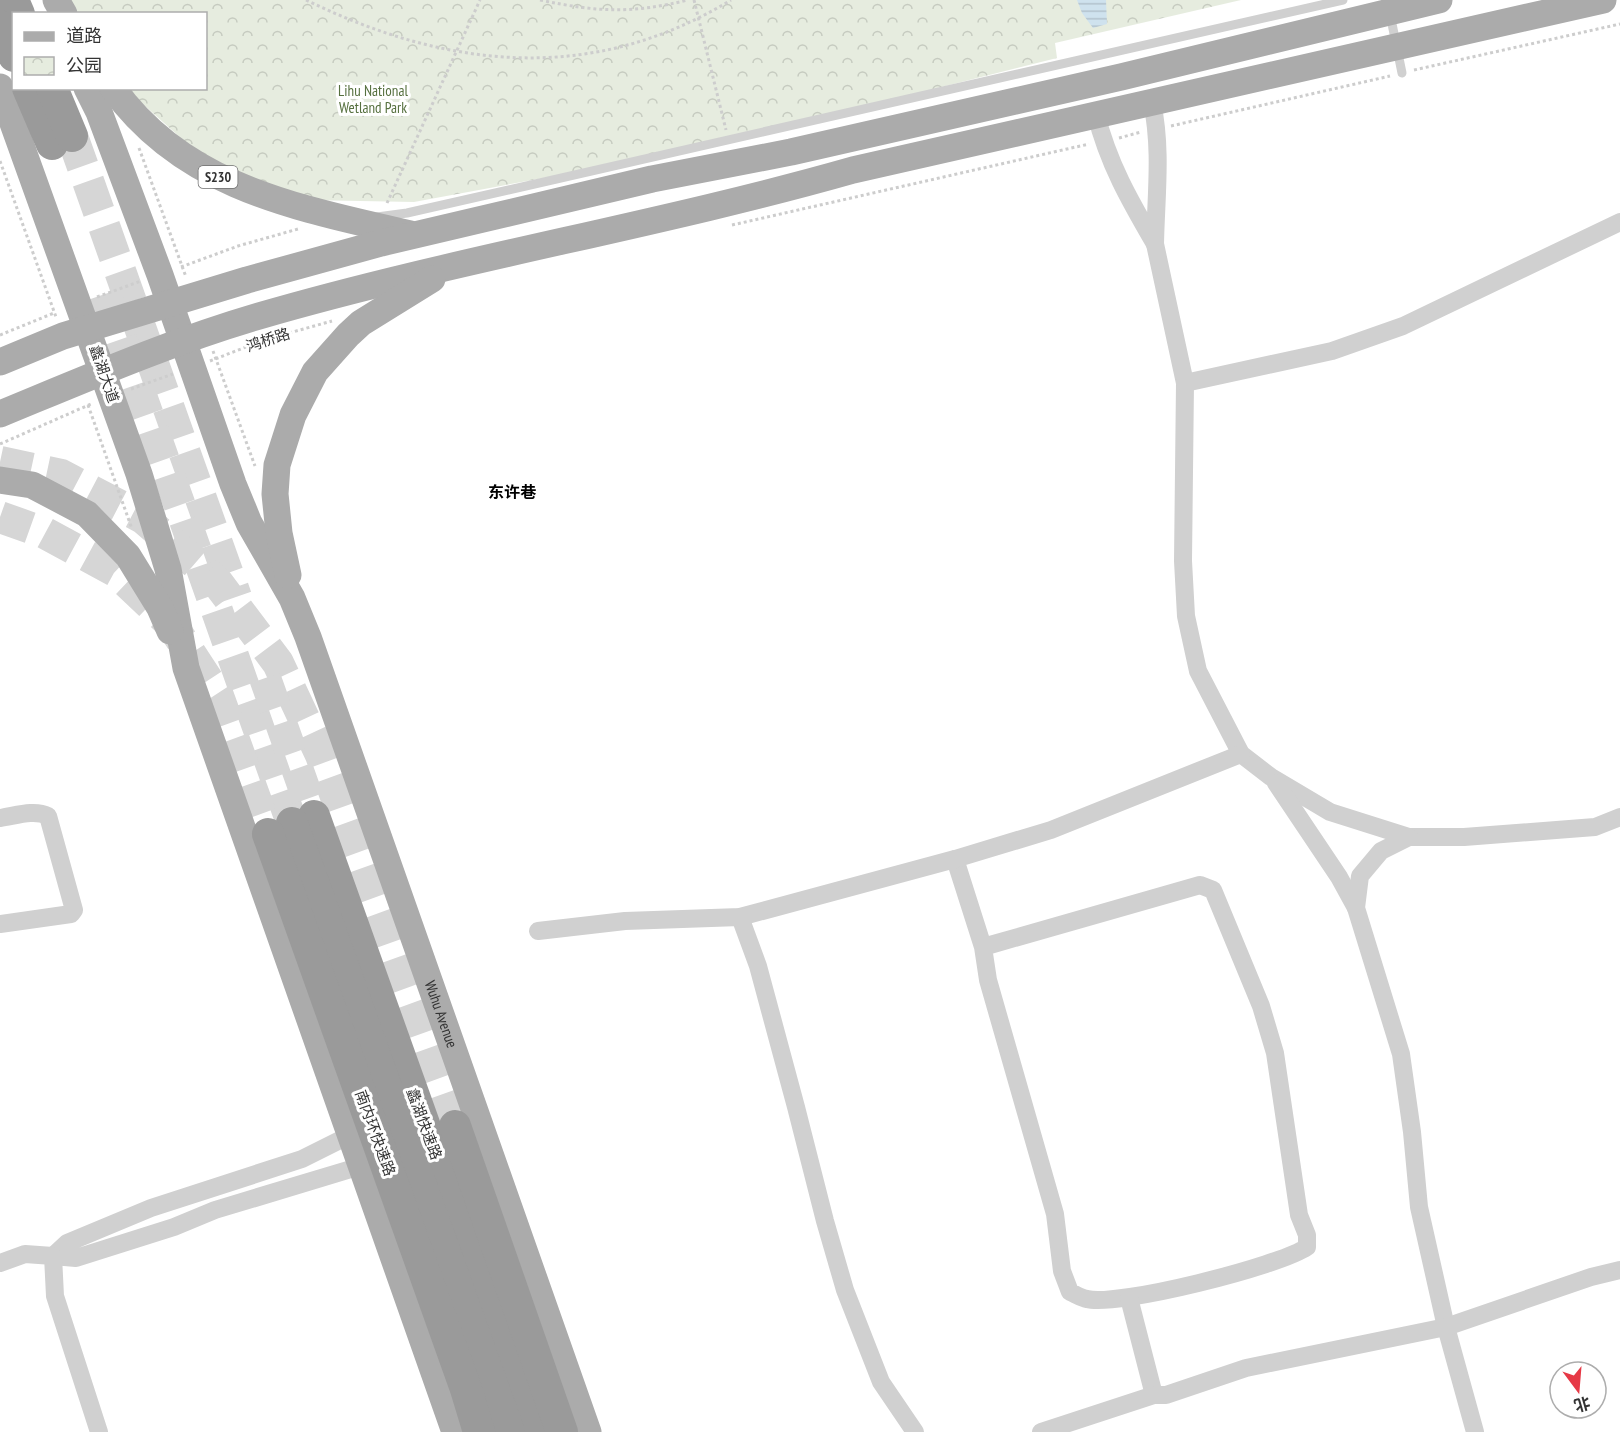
<svg xmlns="http://www.w3.org/2000/svg" width="1620" height="1432" font-family="'PT Sans Narrow','Noto Sans SC',sans-serif">
<style>
.park{fill:url(#park-crowns)}
.water{fill:url(#water-rules)}
.lines{fill:none;stroke-linecap:round;stroke-linejoin:round}
.highway-tunnel{stroke:#d6d6d6;stroke-width:32;stroke-dasharray:32 16;stroke-linecap:butt}
.path{stroke:#cdcdcd;stroke-width:3;stroke-dasharray:3 3;stroke-linecap:butt}
.lane{stroke:#d0d0d0;stroke-width:9}
.street{stroke:#d0d0d0;stroke-width:18}
.primary{stroke:#ababab;stroke-width:27}
.highway{stroke:#9a9a9a;stroke-width:32}
.labels{text-anchor:middle;stroke-width:6;stroke-linejoin:round;paint-order:stroke}
.shield{fill:#fff;stroke:#707070;stroke-width:1.5}
.shield-label{font-size:14px;font-weight:bold;fill:#333}
.park-label{font-size:15px;fill:#56703f;stroke:#fff}
.street-label{font-size:15px;fill:#333;stroke:#fff}
.neighbourhood-label{font-size:16px;font-weight:bold;fill:#000;stroke:#fff}
</style>
<defs>
<pattern id="park-crowns" width="20" height="18" patternUnits="userSpaceOnUse" patternTransform="scale(1.5)"><rect width="20" height="18" fill="#e6ecdf"/><path d="M2 6a3 3 0 1 1 6 0M12 15a3 3 0 1 1 6 0" fill="none" stroke="#c6cbc0"/></pattern>
<pattern id="water-rules" width="6" height="5" patternUnits="userSpaceOnUse" patternTransform="scale(1.5)"><rect width="6" height="5" fill="#cfe2ee"/><path d="M0 2.5h6" fill="none" stroke="#b2c2cd"/></pattern>
</defs>
<rect width="100%" height="100%" fill="#fff"/>
<!-- park -->
<path class="park" d="M 63,0 L 1241,0 L 1055,43 L 1057,58 L 679,153 L 414,202 L 306,200 L 201,156 L 126,89 L 206,88 L 206,14 L 71,13 Z"/>
<!-- water -->
<path class="water" d="M 1077,0 L 1106,0 L 1107,24 L 1093,28 L 1082,13 Z"/>
<g class="lines">
<!-- highway-tunnel -->
<g class="highway-tunnel">
<path d="M 72,136 L 236,597"/>
<path d="M 105,294 L 292,823"/>
<path d="M 0,462 L 61,475 L 143,518 L 217,582 L 278,663 L 321,755 L 455,1126"/>
<path d="M 0,517 L 45,533 L 115,571 L 171,624 L 218,696 L 268,834"/>
<path d="M 265,678 L 314,816"/>
</g>
<!-- path -->
<g class="path">
<path d="M 306,0 C 448,69 591,85 731,0"/>
<path d="M 540,0 C 597,12 631,14 688,0"/>
<path d="M 694,0 L 726,130"/>
<path d="M 1414,70 L 1620,24"/>
<path d="M 1171,126 L 1390,76"/>
<path d="M 1119,138 L 1141,132"/>
<path d="M 139,148 L 186,277"/>
<path d="M 0,161 L 56,317"/>
<path d="M 387,203 L 480,0"/>
<path d="M 732,225 L 1089,144"/>
<path d="M 181,267 L 238,246 L 298,229"/>
<path d="M 97,297 L 141,281"/>
<path d="M 0,335 L 54,313"/>
<path d="M 213,351 L 255,466"/>
<path d="M 210,361 L 264,340 L 332,321"/>
<path d="M 131,389 L 173,374"/>
<path d="M 88,405 L 132,529"/>
<path d="M 0,444 L 91,404"/>
</g>
<!-- lane -->
<g class="lane">
<path d="M 1390,14 L 1402,73"/>
<path d="M 377,217 L 407,213 L 1343,0"/>
</g>
<!-- street -->
<g class="street">
<path d="M 1096,114 C 1108,163 1130,201 1155,244 C 1156,195 1162,150 1152,102"/>
<path d="M 1155,244 L 1185,383 L 1183,561 L 1186,616 L 1198,671 L 1241,754 L 1271,777 L 1330,812 L 1409,837 L 1464,837 L 1595,827 L 1620,817"/>
<path d="M 1185,383 L 1332,351 L 1403,326 L 1620,222"/>
<path d="M 1276,783 L 1339,877 L 1356,908"/>
<path d="M 0,818 C 15,816 34,809 48,816 L 74,910 L 71,914 L 0,924"/>
<path d="M 1409,837 L 1381,851 L 1360,876 L 1356,908 L 1401,1054 L 1412,1132 L 1419,1207 L 1446,1327 L 1475,1432"/>
<path d="M 955,859 L 983,947 L 988,980 L 1055,1214 L 1062,1271 L 1070,1292 C 1075,1294 1081,1298 1087,1299 C 1117,1307 1280,1266 1307,1247 L 1307,1235 L 1299,1215 L 1275,1053 L 1261,1006 L 1213,890 L 1200,885 L 983,947"/>
<path d="M 740,917 L 758,966 L 796,1107 L 825,1221 L 845,1290 L 881,1382 L 915,1432"/>
<path d="M 538,931 L 625,921 L 740,917 L 955,859 L 1051,830 L 1241,754"/>
<path d="M 350,1135 L 302,1159 L 151,1208 L 67,1243 L 53,1256 L 76,1258 L 174,1227 L 215,1210 L 361,1166"/>
<path d="M 0,1263 L 25,1254 L 53,1256 L 55,1296 L 99,1432"/>
<path d="M 1129,1298 L 1154,1395"/>
<path d="M 1041,1432 L 1154,1395 L 1166,1395 L 1246,1368 L 1446,1327 L 1591,1277 L 1620,1270"/>
</g>
<!-- primary -->
<g class="primary">
<path d="M 56,0 L 64,14"/>
<path d="M 0,87 L 139,474 L 168,569 L 186,668 L 455,1432"/>
<path id="s1" d="M 87,88 L 99,112 L 160,275 L 233,484 L 249,523 L 292,598 L 308,637 L 588,1432"/>
<path d="M 113,88 C 184,188 299,208 410,234"/>
<path d="M 0,362 L 63,336 L 247,280 L 381,243 L 652,179 L 791,152 L 1121,77 L 1439,0"/>
<path d="M 0,414 C 85,379 170,342 259,316 C 455,259 656,226 853,170 L 1603,0"/>
<path d="M 0,480 L 32,485 L 87,514 L 128,556 L 160,608 L 170,631"/>
<path d="M 288,575 L 279,533 L 275,494 L 277,465 L 293,415 L 315,372 L 348,335 L 361,323 L 432,279"/>
</g>
<!-- highway -->
<g class="highway">
<path d="M 13,0 L 19,14"/>
<path d="M 0,26 L 14,56"/>
<path d="M 28,88 L 52,144"/>
<path d="M 52,88 L 72,136"/>
<path d="M 314,816 L 534,1432"/>
<path d="M 292,823 L 509,1432"/>
<path d="M 268,834 L 466,1389 L 479,1432"/>
<path d="M 455,1126 L 562,1432"/>
</g>
</g>
<g class="labels">
<!-- shield labels -->
<rect class="shield" x="198.5" y="166" width="39" height="22" rx="4.5"/>
<g class="shield-label">
<text x="218" y="182">S230</text>
</g>
<!-- park labels -->
<g class="park-label">
<text x="373" y="96">Lihu National<tspan x="373" dy="17">Wetland Park</tspan></text>
</g>
<!-- street labels -->
<g class="street-label">
<text transform="translate(268 340) rotate(-18)" y="5">鸿桥路</text>
<text transform="translate(104 374) rotate(71)" y="5">蠡湖大道</text>
<text dy="5" stroke="none"><textPath href="#s1" startOffset="993">Wuhu Avenue</textPath></text>
<text transform="translate(424 1124) rotate(70)" y="5">蠡湖快速路</text>
<text transform="translate(375 1133) rotate(70)" y="5">南内环快速路</text>
</g>
<!-- neighbourhood labels -->
<g class="neighbourhood-label">
<text x="512" y="498">东许巷</text>
</g>
</g>
<!-- legend -->
<rect x="12" y="12" width="195" height="78" fill="#ffffff" stroke="#adadad" stroke-width="1.5"/>
<rect x="24" y="32" width="30" height="9" fill="#ababab" stroke="#adadad" stroke-width="1.5"/>
<text x="66" y="42" font-size="18" fill="#333333">道路</text>
<rect x="24" y="57" width="30" height="18" fill="url(#park-crowns)" stroke="#adadad" stroke-width="1.5"/>
<text x="66" y="72" font-size="18" fill="#333333">公园</text>
<!-- north arrow -->
<g transform="translate(1578 1390) rotate(164)"><circle r="28" fill="#ffffff" stroke="#adadad" stroke-width="1.5"/>
<path d="M0-4.5L10 22L0 15L-10 22Z" fill="#e63946"/>
<text y="-9" font-size="16" font-weight="bold" text-anchor="middle" fill="#333333">北</text>
</g>
</svg>
